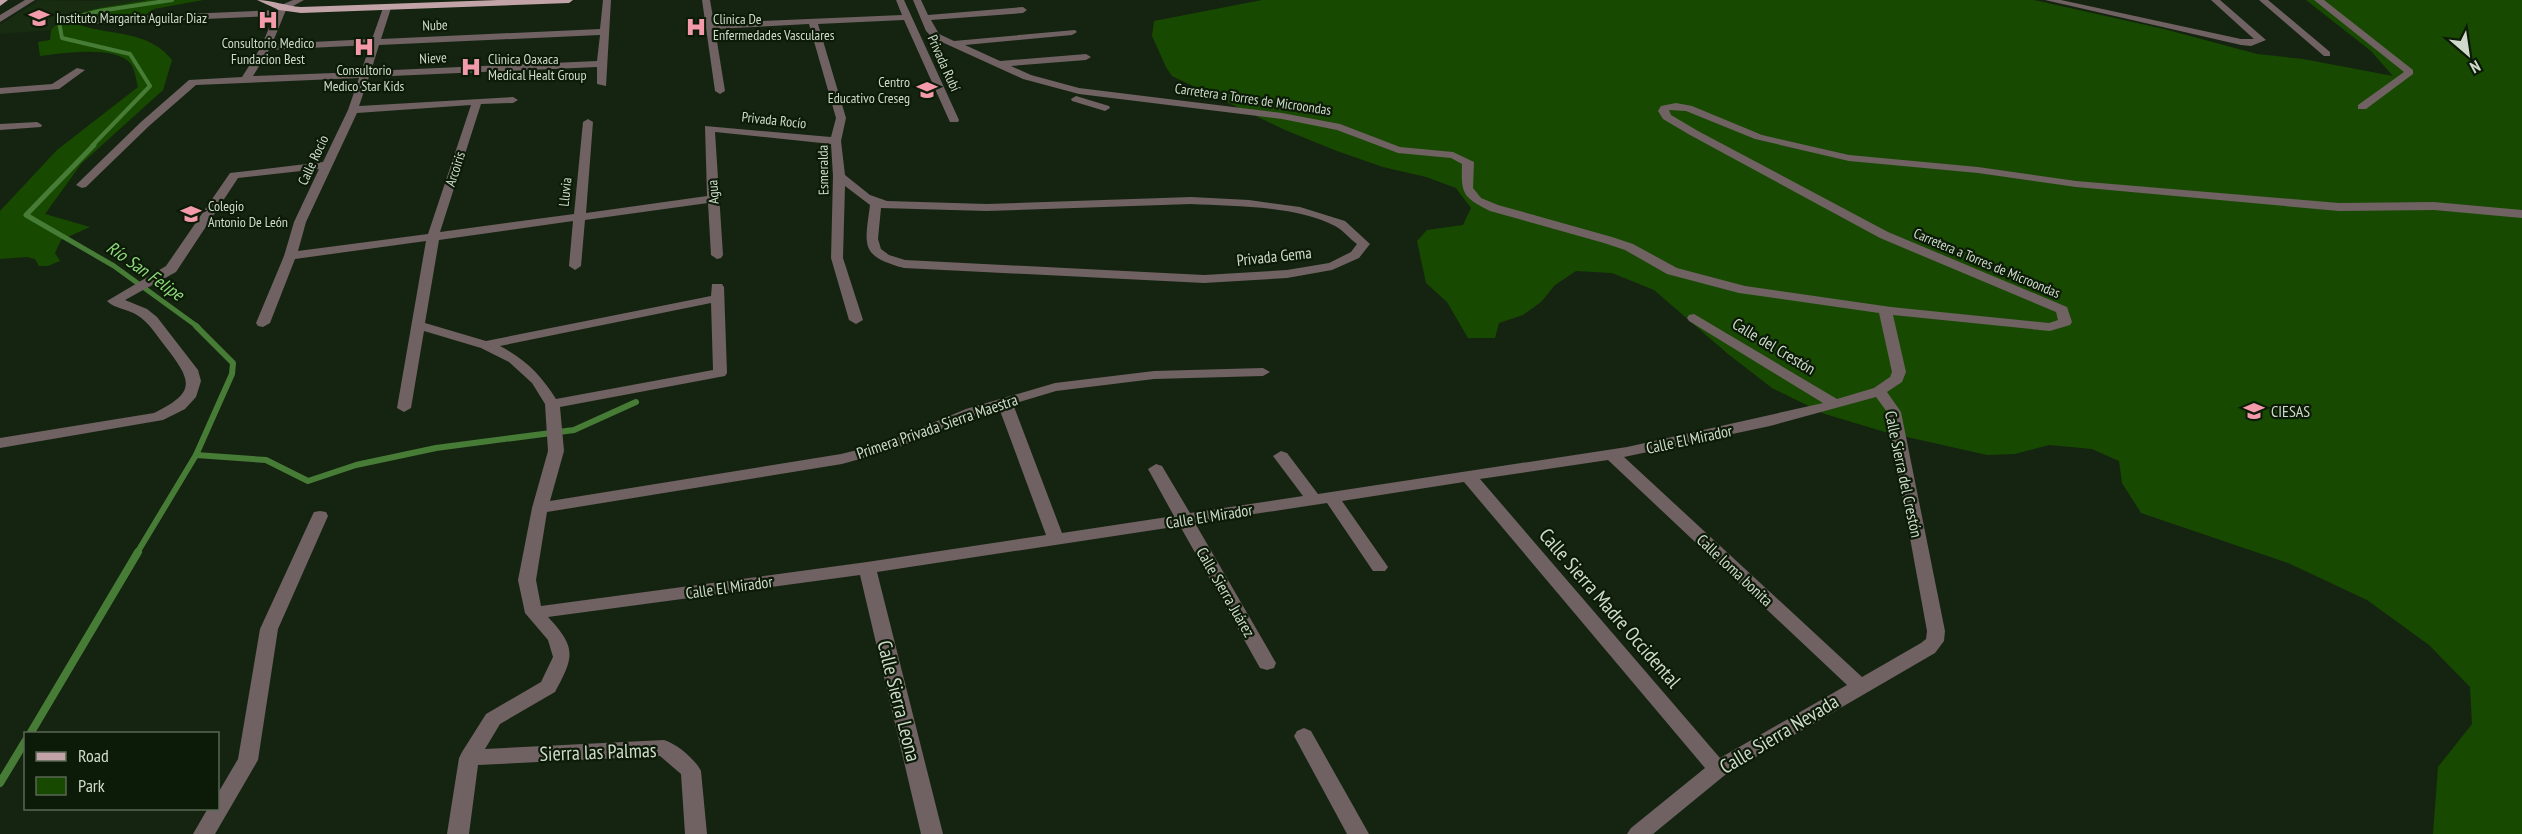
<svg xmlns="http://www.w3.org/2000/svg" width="2522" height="834" font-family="'PT Sans Narrow',sans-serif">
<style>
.built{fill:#182c12}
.green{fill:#174a00}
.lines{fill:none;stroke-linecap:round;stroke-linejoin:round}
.stream-far3{stroke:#477c36;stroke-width:4}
.stream-far2{stroke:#477c36;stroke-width:5}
.stream-far1{stroke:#477c36;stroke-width:6}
.stream{stroke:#477c36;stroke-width:8}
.minor{fill:#706163;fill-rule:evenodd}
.major{fill:#c1a3a8;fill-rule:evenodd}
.labels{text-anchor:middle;stroke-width:4.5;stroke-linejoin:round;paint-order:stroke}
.far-poi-label{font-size:14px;fill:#cfdacc;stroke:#0c1b07;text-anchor:start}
.far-street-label{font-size:14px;fill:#cfdacc;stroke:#0c1b07}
.street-label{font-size:16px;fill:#cfdacc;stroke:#0c1b07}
.poi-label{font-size:16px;fill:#cfdacc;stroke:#0c1b07;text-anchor:start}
.water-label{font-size:18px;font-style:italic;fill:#90da7b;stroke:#0c1b07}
.near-street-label{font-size:20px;fill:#cfdacc;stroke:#0c1b07}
</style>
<rect width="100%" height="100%" fill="#152410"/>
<!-- built -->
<path class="built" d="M 39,0 L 88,1 L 148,0 L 74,15 L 60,20 L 51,30 L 0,34 L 0,25 Z"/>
<!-- green -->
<g class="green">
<path d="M 148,0 L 203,0 L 154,9 L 142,17 L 93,19 L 80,25 C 113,36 148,30 172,60 L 163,90 L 81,164 L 45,214 L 90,227 L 61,240 L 55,253 L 60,261 L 48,266 L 39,266 L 35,259 L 27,257 L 0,259 L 0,211 L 57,150 L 138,87 C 136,80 135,70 131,64 C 116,45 63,53 40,56 L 38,42 L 50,40 L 51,30 C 71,8 119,6 148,0 Z"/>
<path d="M 1262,0 L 2034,0 L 2164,29 L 2257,54 L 2303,59 L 2393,76 L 2371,51 L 2306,0 L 2522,0 L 2522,834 L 2433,834 L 2438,767 L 2472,724 L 2470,687 L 2429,645 L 2367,600 L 2288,563 L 2141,513 L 2122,483 L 2119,461 L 2092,449 L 2049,445 L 2015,454 L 1987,455 L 1885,432 L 1825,414 L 1772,388 L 1728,354 L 1654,290 L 1612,273 L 1576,271 L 1555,285 L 1541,302 L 1523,315 L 1499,323 L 1495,338 L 1468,338 L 1447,302 L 1426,283 L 1417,241 L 1427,230 L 1463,225 L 1471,208 L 1456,188 L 1426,177 L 1383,167 L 1337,151 L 1285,130 L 1172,76 L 1166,67 L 1152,36 L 1154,21 Z"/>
</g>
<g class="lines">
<!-- stream-far3 -->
<path class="stream-far3" d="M 92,146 L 150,86 L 130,54 L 62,38 L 59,22 L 99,11 L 172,0"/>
<!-- stream-far2 -->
<path class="stream-far2" d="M 94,145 L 26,215 L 114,266 L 198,327"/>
<!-- stream-far1 -->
<g class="stream-far1">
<path d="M 196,455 L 266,460 L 308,481 L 356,465 L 436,448 L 574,430 L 636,402"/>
<path d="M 137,553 L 196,455 L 232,374 L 233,363 L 196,326"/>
</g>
<!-- stream -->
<g class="stream">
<path d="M 30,734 L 138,552"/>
<path d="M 0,783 L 26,740"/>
</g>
<!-- minor -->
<g class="minor">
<path d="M 25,0 L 35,0 L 0,22 L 0,15 Z"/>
<path d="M 293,0 L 304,0 L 286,10 L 272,44 L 372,39 L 383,8 L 387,5 L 391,8 L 381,39 L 600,29 L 603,0 L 611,0 L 606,86 L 597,84 L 597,67 L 369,77 L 359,106 L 513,97 L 518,100 L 513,103 L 481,104 L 440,232 L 574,214 L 583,122 L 588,119 L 593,122 L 586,213 L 707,196 L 705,126 L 831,137 L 836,118 L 809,24 L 715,29 L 725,91 L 720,94 L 715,91 L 702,0 L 710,0 L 714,23 L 902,15 L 896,0 L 904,0 L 959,120 L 958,122 L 950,122 L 949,120 L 904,20 L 818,24 L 846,118 L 841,141 L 845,175 L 870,195 L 887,201 L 987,204 L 1191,197 L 1249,200 L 1300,207 L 1345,221 L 1370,244 L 1359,258 L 1332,270 L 1287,278 L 1204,283 L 904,268 C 859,256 865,245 870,205 L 845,186 L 843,258 L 863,320 L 856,324 L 849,320 L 831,258 L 833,176 L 831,144 L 715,132 L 723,255 L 721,258 L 717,259 L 711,255 L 708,203 L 585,220 L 581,266 L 575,270 L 569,266 L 573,221 L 439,240 L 425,323 L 486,341 L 711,296 L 712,284 L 722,284 L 724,287 L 727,373 L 725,376 L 560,407 L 564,451 L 550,501 L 841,454 L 882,444 L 966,409 L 1055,383 L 1154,371 L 1263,368 L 1270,372 L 1263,376 L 1154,379 L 1056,391 L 1013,404 L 1062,533 L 1174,516 L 1148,469 L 1156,464 L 1162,466 L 1190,513 L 1303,496 L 1273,456 L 1281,451 L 1287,453 L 1318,494 L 1627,447 L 1823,403 L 1689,321 L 1687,318 L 1689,315 L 1694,314 L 1837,399 L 1874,388 L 1890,377 L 1892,372 L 1879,313 L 1739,293 L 1667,274 L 1625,250 L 1604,243 L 1490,211 C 1462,197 1461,193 1462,164 L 1451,158 L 1398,153 L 1337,130 L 1282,119 L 1079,94 L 1023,79 L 933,38 L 926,31 L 913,0 L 921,0 L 928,15 L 1023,7 L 1027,10 L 1023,13 L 931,20 L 939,34 L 954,41 L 1075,30 L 1077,32 L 1072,35 L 965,45 L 1000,61 L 1086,54 L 1091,57 L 1086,60 L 1011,66 L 1031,75 L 1079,88 L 1282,113 L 1340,124 L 1400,147 L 1453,152 L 1474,162 L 1473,188 L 1481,198 L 1498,205 L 1612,237 L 1633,244 L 1677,268 L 1745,286 L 1891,307 L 2049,323 L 2058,320 L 2056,312 L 1880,238 L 1690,135 L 1663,119 L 1658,111 L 1661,106 L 1676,103 L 1692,106 L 1762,135 L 1849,155 L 1978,167 L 2076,181 L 2339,203 L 2434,202 L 2522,210 L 2522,218 L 2434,210 L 2339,211 L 2076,187 L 1978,173 L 1849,161 L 1755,139 L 1686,111 L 1669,110 L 1671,115 L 1698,131 L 1888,232 L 2067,307 L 2072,322 L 2070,325 L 2050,331 L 1893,315 L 1906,372 L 1902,382 L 1887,392 L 1901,412 L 1945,631 L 1944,641 L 1935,653 L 1725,775 L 1653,834 L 1627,834 L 1631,828 L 1705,768 L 1464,482 L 1342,501 L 1388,567 L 1385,571 L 1373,571 L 1327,503 L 1195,523 L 1276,663 L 1274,668 L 1267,670 L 1260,668 L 1180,526 L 877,572 L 943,834 L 921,834 L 860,575 L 548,617 C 577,648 574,657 555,692 L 500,724 L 485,749 L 664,740 C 677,744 695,759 701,771 L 707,834 L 685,834 L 681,774 L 660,756 L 478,765 L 469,834 L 447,834 L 459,758 L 462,752 L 486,714 L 541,682 L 553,657 L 548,640 L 525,613 L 518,580 L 532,508 L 548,451 L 545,404 L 532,383 L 509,362 L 481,348 L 424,331 L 411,408 L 404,412 L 397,408 L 426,241 L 295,259 L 270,323 L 263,327 L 258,326 L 256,323 L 284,256 L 294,222 L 319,169 L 238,178 L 176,272 L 125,300 L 147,309 L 157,317 L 198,370 L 201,381 L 196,397 L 185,409 L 163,420 L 0,448 L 0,438 L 154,413 C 197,392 192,381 165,346 C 157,336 149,322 137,315 C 128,309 115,309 107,301 L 166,266 L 230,173 L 323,162 L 348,110 L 359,78 L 196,85 L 149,126 L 86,187 L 82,188 L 76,185 L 78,183 L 141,122 L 189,80 L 242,77 L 261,47 L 274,16 L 91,24 L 86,21 L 91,18 L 277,10 L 279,6 ZM 600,35 L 597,61 L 371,71 L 379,45 ZM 370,45 L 361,72 L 253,76 L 269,50 ZM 471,105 L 428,234 L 298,251 L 306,222 L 357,113 ZM 1191,204 C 1234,206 1298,206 1335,226 C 1343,230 1350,239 1357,244 L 1351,252 L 1329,263 L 1287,270 L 1204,275 L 905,260 L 889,255 L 881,249 L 878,239 L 881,208 L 987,211 ZM 711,303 L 713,370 L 556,399 C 541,375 525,359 500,346 ZM 1876,397 L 1887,412 L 1927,631 L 1926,639 L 1921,643 L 1862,677 L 1624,457 L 1770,426 ZM 999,408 L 1046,535 L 867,562 L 541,606 L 536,580 L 547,512 L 842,464 L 892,450 L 976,415 ZM 1608,460 L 1847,685 L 1720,758 L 1480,479 Z"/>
<path d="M 2045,0 L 2061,0 L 2241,39 L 2254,39 L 2211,0 L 2220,0 L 2266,40 L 2251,46 L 2241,45 Z"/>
<path d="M 2259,0 L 2268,0 L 2330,52 L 2330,56 L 2324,56 Z"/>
<path d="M 2314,0 L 2324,0 L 2413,70 L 2413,74 L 2366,109 L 2358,109 L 2358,105 L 2404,72 Z"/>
<path d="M 77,68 L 85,70 L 59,89 L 0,94 L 0,88 L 52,84 Z"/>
<path d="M 1076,96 L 1109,106 L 1110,108 L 1105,111 L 1072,101 L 1071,99 Z"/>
<path d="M 37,122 L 42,125 L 41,127 L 0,130 L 0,124 Z"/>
<path d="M 320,511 L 326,512 L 328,516 L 278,629 L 258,760 L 215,834 L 193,834 L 208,808 L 218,808 L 218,793 L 238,759 L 260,629 L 312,516 L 314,512 Z"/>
<path d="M 1304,728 L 1311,731 L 1369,834 L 1347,834 L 1294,736 L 1297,731 Z"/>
</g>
<!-- major -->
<g class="major">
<path d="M 0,0 L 8,0 L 0,6 Z"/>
<path d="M 257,0 C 272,0 286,6 301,7 L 498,0 L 573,0 L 569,3 L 301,13 L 279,10 Z"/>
</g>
</g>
<!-- icons -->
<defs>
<g id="school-bare" transform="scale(1.62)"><path d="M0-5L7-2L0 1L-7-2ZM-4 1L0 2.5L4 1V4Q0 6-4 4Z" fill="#f39aab" stroke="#0c1b07" stroke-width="2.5" paint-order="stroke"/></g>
<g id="hospital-bare" transform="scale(1.62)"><path d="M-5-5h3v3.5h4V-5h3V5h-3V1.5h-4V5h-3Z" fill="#f39aab" stroke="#0c1b07" stroke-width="2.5" paint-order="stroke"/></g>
<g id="university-bare" transform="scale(1.62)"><path d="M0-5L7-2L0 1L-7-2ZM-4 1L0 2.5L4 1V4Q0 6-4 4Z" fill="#f39aab" stroke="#0c1b07" stroke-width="2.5" paint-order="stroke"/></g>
</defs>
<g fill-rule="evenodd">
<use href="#school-bare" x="39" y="18"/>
<use href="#hospital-bare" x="268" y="20"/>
<use href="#hospital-bare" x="696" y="27"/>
<use href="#hospital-bare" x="364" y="47"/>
<use href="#hospital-bare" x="471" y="67"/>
<use href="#school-bare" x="927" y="90"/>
<use href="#school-bare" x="191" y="214"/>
<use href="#university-bare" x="2254" y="411"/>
</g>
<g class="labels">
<!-- far-poi labels -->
<g class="far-poi-label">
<text x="56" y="23">Instituto Margarita Aguilar Diaz</text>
<text x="713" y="24">Clinica De<tspan x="713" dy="16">Enfermedades Vasculares</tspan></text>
<text x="268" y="48" text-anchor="middle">Consultorio Medico<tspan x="268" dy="16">Fundacion Best</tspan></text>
<text x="488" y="64">Clinica Oaxaca<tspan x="488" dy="16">Medical Healt Group</tspan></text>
<text x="364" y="75" text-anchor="middle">Consultorio<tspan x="364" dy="16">Medico Star Kids</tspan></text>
<text x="910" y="87" text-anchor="end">Centro<tspan x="910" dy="16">Educativo Creseg</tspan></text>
<text x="208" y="211">Colegio<tspan x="208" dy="16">Antonio De León</tspan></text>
</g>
<!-- far-street labels -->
<g class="far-street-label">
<text transform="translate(435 25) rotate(-2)" y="5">Nube</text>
<text transform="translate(433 58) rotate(-3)" y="5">Nieve</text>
<text transform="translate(944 63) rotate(66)" y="5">Privada Rubí</text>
<text transform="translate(1253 99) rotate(8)" y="5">Carretera a Torres de Microondas</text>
<text transform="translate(774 120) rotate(6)" y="5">Privada Rocío</text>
<text transform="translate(313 160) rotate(-65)" y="5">Calle Rocío</text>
<text transform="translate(455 169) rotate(-72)" y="5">Arcoiris</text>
<text transform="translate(823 170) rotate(-91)" y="5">Esmeralda</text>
<text transform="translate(565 192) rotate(-84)" y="5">Lluvia</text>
<text transform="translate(713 192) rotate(-94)" y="5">Agua</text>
<text transform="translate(1987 263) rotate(23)" y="5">Carretera a Torres de Microondas</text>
</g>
<!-- street labels -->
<g class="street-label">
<text transform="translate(1274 256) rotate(-6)" y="6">Privada Gema</text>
<text transform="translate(1774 346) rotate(31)" y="6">Calle del Crestón</text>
<text transform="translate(937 426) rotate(-19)" y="6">Primera Privada Sierra Maestra</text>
<text transform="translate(1689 439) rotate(-12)" y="6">Calle El Mirador</text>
<text transform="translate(1904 474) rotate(78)" y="6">Calle Sierra del Crestón</text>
<text transform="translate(1209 516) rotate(-9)" y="6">Calle El Mirador</text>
<text transform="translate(1735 570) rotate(43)" y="6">Calle loma bonita</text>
<text transform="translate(729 587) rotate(-8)" y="6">Calle El Mirador</text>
<text transform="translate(1226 592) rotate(60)" y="6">Calle Sierra Juárez</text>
</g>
<!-- poi labels -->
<g class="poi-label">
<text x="2271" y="417">CIESAS</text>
</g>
<!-- water labels -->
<g class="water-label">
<text transform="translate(145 271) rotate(35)" y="6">Río San Felipe</text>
</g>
<!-- near-street labels -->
<g class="near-street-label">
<text transform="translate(1610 608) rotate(49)" y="7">Calle Sierra Madre Occidental</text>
<text transform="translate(899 701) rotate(76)" y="7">Calle Sierra Leona</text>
<text transform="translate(1779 734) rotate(-31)" y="7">Calle Sierra Nevada</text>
<text transform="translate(598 752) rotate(-2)" y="7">Sierra las Palmas</text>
</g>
</g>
<!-- legend -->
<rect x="24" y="732" width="195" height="78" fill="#0c1b07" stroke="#5a6756" stroke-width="1.5"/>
<rect x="36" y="752" width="30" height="9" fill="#c1a3a8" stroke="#5a6756" stroke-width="1.5"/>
<text x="78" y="762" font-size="18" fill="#cfdacc">Road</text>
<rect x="36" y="777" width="30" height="18" fill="#174a00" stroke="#5a6756" stroke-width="1.5"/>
<text x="78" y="792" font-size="18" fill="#cfdacc">Park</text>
<!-- north arrow -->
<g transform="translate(2468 54) rotate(151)" stroke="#0c1b07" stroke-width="4.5" paint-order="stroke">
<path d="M0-4.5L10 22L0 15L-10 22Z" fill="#cfdacc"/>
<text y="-9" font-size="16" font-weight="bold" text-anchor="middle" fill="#cfdacc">N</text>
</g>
</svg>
